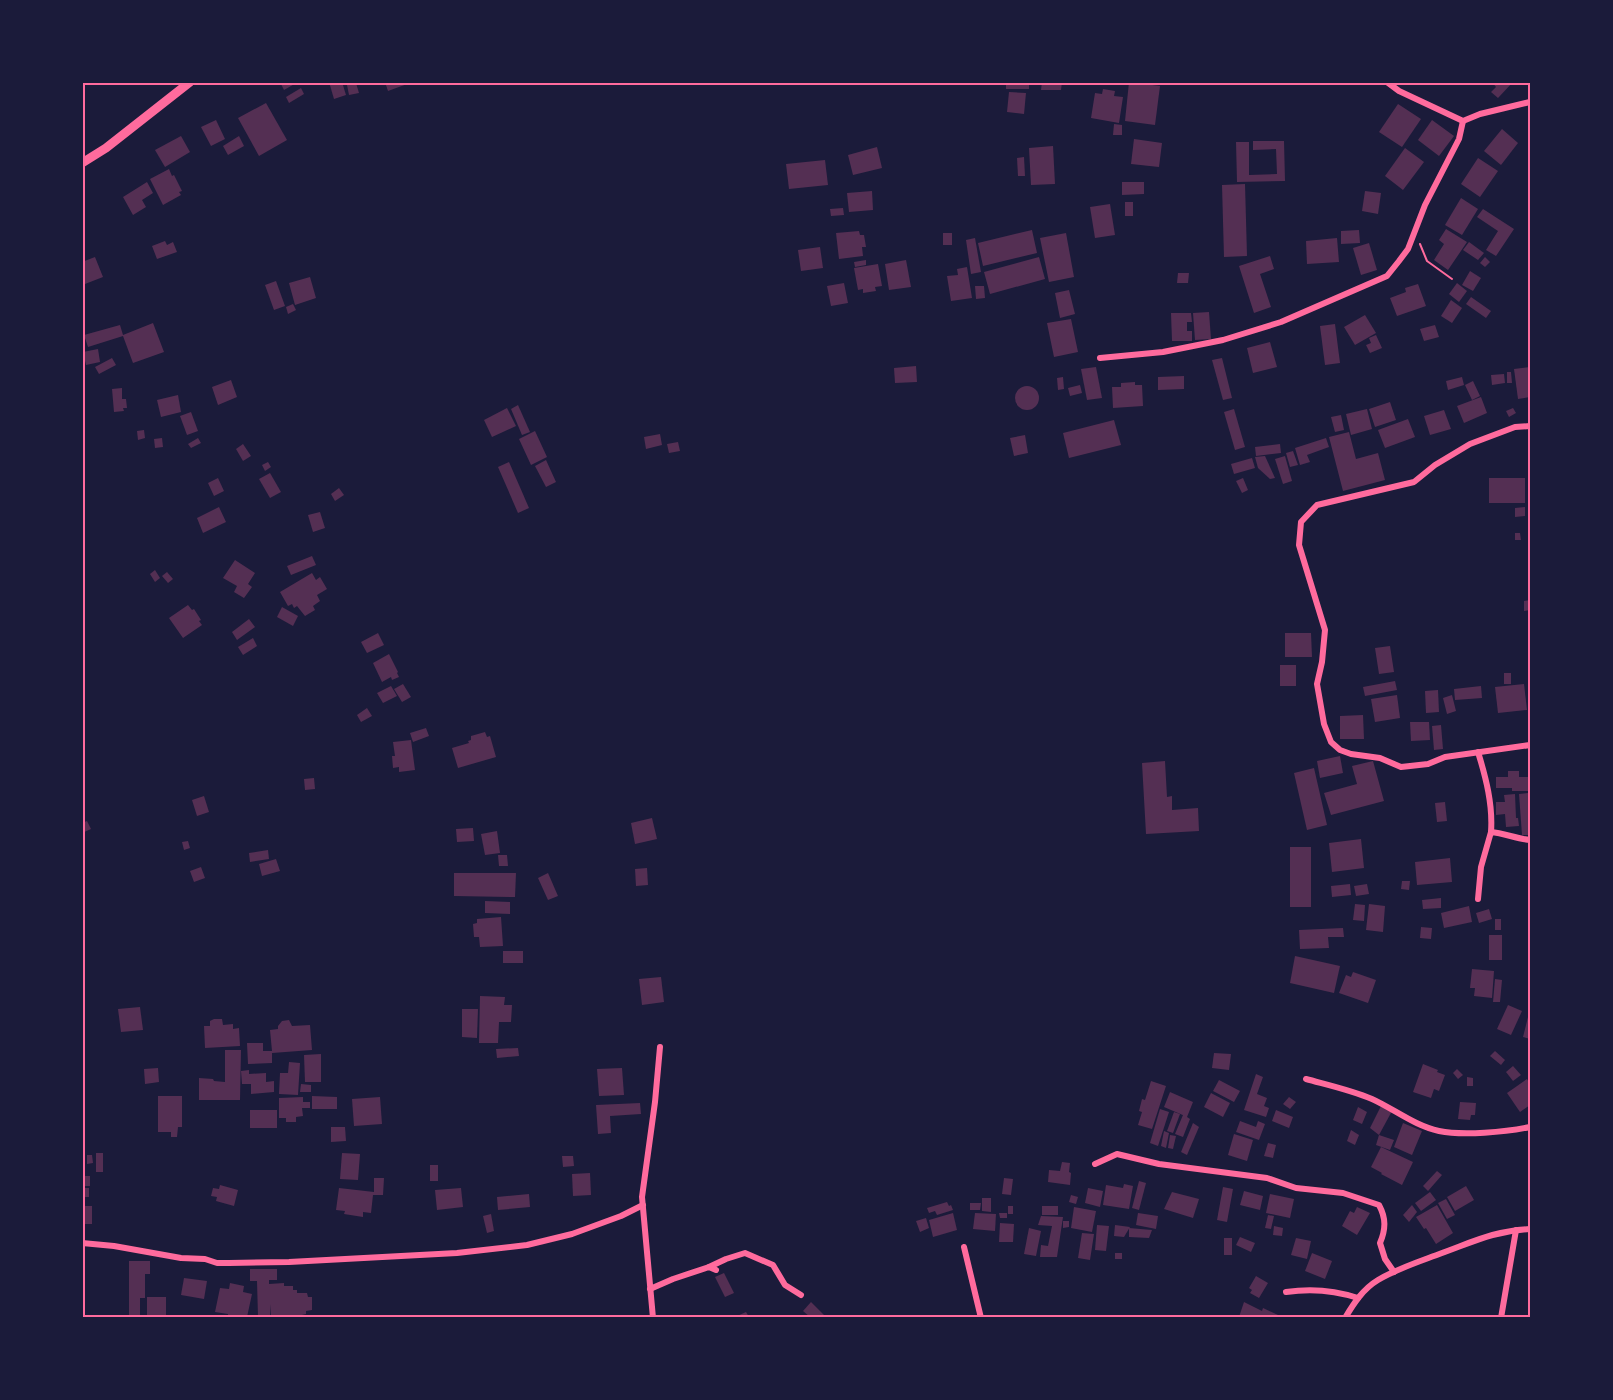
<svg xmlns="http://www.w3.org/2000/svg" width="1613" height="1400" font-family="Arial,sans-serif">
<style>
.building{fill:#542f53}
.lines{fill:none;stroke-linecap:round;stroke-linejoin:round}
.path{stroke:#ff6b9d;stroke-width:2}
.minor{stroke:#ff6b9d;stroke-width:6}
.tertiary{stroke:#ff6b9d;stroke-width:9}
.neatline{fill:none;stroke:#ff6b9d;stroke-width:2}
</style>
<rect width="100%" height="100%" fill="#1b1b3a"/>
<!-- building -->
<g class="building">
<path d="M 280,82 L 298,82 L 284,90 Z"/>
<path d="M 329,82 L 342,82 L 346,95 L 334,99 Z"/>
<path d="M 385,82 L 410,82 L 410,83 L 388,91 Z"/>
<rect x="1006" y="82" width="23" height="7"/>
<path d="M 1042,82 L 1062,82 L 1061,90 L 1041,90 Z"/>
<path d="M 1129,82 L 1160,86 L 1155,125 L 1125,121 Z"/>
<path d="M 1492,82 L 1513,82 L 1498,98 L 1491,92 L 1496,87 Z"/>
<path d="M 356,83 L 359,93 L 349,95 L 347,85 Z"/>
<path d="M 301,88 L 304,94 L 289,103 L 286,97 Z"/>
<path d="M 1103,89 L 1115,91 L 1114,96 L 1123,97 L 1119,123 L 1091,118 L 1095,93 L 1102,94 Z"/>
<path d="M 1009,92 L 1026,93 L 1024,114 L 1007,112 Z"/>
<path d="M 266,103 L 287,140 L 259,156 L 238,118 Z"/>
<path d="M 1398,104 L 1421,119 L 1402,147 L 1379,132 Z"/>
<path d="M 216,120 L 225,139 L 211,146 L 201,127 Z"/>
<path d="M 1432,120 L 1454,136 L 1439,156 L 1418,140 Z"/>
<path d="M 1114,124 L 1122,125 L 1122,135 L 1113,135 Z"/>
<path d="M 1502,129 L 1518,143 L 1501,165 L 1484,151 Z"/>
<path d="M 181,136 L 190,152 L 165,167 L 155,150 Z"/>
<path d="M 239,136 L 244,146 L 228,155 L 223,146 Z"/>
<path d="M 1134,139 L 1162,143 L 1159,167 L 1131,164 Z"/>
<path d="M 1253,141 L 1284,141 L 1285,181 L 1237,182 L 1236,142 L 1249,142 L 1249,175 L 1277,174 L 1276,149 L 1253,150 Z"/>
<path d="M 1053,146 L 1055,184 L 1031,185 L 1029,148 Z"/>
<path d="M 877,147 L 882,168 L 853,175 L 848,155 Z"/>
<path d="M 1405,148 L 1424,162 L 1403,190 L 1385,176 Z"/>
<path d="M 1024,157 L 1025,176 L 1018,176 L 1017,158 Z"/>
<path d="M 1478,158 L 1498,171 L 1480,197 L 1461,184 Z"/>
<path d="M 825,160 L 828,185 L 789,189 L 786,164 Z"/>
<path d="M 169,169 L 172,176 L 174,175 L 182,191 L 179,192 L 181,195 L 163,205 L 150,179 Z"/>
<path d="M 147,182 L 153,193 L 142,200 L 146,207 L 133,215 L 123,197 Z"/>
<path d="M 1122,182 L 1144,182 L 1144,194 L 1122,195 Z"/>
<path d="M 1245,184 L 1247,256 L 1224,257 L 1222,185 Z"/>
<path d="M 872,191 L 873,210 L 849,212 L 847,193 Z"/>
<path d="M 1365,191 L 1381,193 L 1378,214 L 1362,211 Z"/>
<path d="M 1461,198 L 1478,209 L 1462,235 L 1445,225 Z"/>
<rect x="1125" y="202" width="8" height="14"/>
<path d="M 1110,204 L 1115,235 L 1095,238 L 1090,207 Z"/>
<path d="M 843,208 L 844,215 L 831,216 L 830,209 Z"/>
<path d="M 1483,209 L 1514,229 L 1496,256 L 1486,250 L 1498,231 L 1477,217 Z"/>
<path d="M 1446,229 L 1467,242 L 1448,270 L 1434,260 L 1444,244 L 1439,240 Z"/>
<path d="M 1032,230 L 1037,253 L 983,266 L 978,243 Z"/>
<path d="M 1359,230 L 1360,243 L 1341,244 L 1341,231 Z"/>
<path d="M 859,231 L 860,235 L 864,235 L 866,247 L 862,247 L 863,256 L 839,259 L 836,233 Z"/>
<rect x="943" y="233" width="9" height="12"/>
<path d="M 1066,233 L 1074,277 L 1049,282 L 1040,238 Z"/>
<path d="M 975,238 L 981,272 L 971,274 L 966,240 Z"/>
<path d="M 1337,238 L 1339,262 L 1307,264 L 1306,241 Z"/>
<path d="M 165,241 L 167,245 L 173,242 L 177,252 L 157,259 L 152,246 Z"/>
<path d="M 1469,242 L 1484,253 L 1478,260 L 1463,250 Z"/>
<path d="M 1369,243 L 1377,270 L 1361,275 L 1353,248 Z"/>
<path d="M 820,247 L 823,268 L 801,271 L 798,250 Z"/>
<path d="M 1270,256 L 1274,269 L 1260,274 L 1271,307 L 1254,313 L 1239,266 Z"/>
<path d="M 95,257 L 103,277 L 85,284 L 82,279 L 82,262 Z"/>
<path d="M 1039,257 L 1045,279 L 990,294 L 984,272 Z"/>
<path d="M 1485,257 L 1490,262 L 1485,267 L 1480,263 Z"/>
<path d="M 866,260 L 866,265 L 855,267 L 854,262 Z"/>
<path d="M 906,260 L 911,287 L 889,290 L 885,264 Z"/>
<path d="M 878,264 L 882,286 L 875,287 L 876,291 L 863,293 L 863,289 L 858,290 L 854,268 Z"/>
<path d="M 967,267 L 972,298 L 951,301 L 947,276 L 958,275 L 957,269 Z"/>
<path d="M 1470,271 L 1481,278 L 1473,291 L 1462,285 Z"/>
<path d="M 1178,273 L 1189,273 L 1188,283 L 1177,283 Z"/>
<path d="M 310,277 L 316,298 L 295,305 L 289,283 Z"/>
<path d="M 276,281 L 285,306 L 274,310 L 265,285 Z"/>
<path d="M 844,283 L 848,303 L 831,306 L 827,286 Z"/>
<path d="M 1457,283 L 1467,291 L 1459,302 L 1449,294 Z"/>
<path d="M 1418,284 L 1426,306 L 1397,316 L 1390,298 L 1406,292 L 1405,288 Z"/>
<path d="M 975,286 L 984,286 L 985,298 L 976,299 Z"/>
<path d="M 1069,290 L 1075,314 L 1060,318 L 1055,293 Z"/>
<path d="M 1471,297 L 1491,311 L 1486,318 L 1466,304 Z"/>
<path d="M 1451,300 L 1462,308 L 1452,323 L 1441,316 Z"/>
<path d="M 293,304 L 296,310 L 288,314 L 286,307 Z"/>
<path d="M 1209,312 L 1211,339 L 1195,340 L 1193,313 Z"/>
<path d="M 1171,313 L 1191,313 L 1192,322 L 1187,322 L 1187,331 L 1192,331 L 1192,341 L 1172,341 Z"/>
<path d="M 1365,315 L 1376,333 L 1355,345 L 1344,327 Z"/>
<path d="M 1071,319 L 1078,352 L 1054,357 L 1047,323 Z"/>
<path d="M 153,323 L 164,352 L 133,363 L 123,336 L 88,347 L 84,335 L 120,325 L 123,335 Z"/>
<path d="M 1335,324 L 1340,363 L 1325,365 L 1320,326 Z"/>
<path d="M 1435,325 L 1439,337 L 1424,341 L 1420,329 Z"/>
<path d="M 1376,335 L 1382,348 L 1370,353 L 1366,345 L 1371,343 L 1369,338 Z"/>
<path d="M 1270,342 L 1277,367 L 1253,373 L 1247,348 Z"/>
<path d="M 98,349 L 100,362 L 86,365 L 83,352 Z"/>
<path d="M 112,358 L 116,365 L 99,374 L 95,367 Z"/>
<path d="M 1222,358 L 1232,398 L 1223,400 L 1212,360 Z"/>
<path d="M 916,366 L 917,382 L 895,383 L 894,368 Z"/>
<path d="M 1096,367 L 1102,398 L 1087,400 L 1081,369 Z"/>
<path d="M 1530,367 L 1530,397 L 1518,399 L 1514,369 Z"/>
<path d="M 1507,372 L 1511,372 L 1512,383 L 1507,383 Z"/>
<path d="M 1504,374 L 1505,383 L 1492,385 L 1491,375 Z"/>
<path d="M 1184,376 L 1184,389 L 1158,390 L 1158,377 Z"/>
<path d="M 1063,377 L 1064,389 L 1058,390 L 1057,378 Z"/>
<path d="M 1462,377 L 1464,385 L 1448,390 L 1446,381 Z"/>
<path d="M 231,380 L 237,397 L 218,405 L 212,387 Z"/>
<path d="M 1473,381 L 1480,396 L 1472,400 L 1465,385 Z"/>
<path d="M 1135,382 L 1135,385 L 1142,385 L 1143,406 L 1113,408 L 1112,387 L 1121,387 L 1121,383 Z"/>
<path d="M 1080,385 L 1082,393 L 1070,396 L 1068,388 Z"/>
<circle cx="1027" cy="398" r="12"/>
<path d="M 122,388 L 122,399 L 126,399 L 127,408 L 123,408 L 124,411 L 114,412 L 112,389 Z"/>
<path d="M 178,395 L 181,412 L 161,417 L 157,400 Z"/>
<path d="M 1481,397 L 1487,413 L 1464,423 L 1457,406 Z"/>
<path d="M 1390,402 L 1396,420 L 1375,427 L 1369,409 Z"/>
<path d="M 518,405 L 530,432 L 522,435 L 511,409 Z"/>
<path d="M 507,408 L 516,426 L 492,437 L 484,420 Z"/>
<path d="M 1513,408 L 1516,413 L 1509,417 L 1506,411 Z"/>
<path d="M 1234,409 L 1245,447 L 1235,450 L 1224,412 Z"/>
<path d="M 1367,409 L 1372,429 L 1351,435 L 1346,414 Z"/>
<path d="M 1444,410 L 1451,429 L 1430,435 L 1424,416 Z"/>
<path d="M 191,412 L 198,431 L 187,435 L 180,416 Z"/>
<path d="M 1341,415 L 1344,430 L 1335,432 L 1331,417 Z"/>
<path d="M 1408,419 L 1415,437 L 1385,448 L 1378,430 Z"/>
<path d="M 1114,420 L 1121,445 L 1069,458 L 1063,433 Z"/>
<path d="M 144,430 L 145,438 L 138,440 L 137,431 Z"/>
<path d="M 535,431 L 547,457 L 531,465 L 519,439 Z"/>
<path d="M 1349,432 L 1356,459 L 1378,453 L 1385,480 L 1343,491 L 1329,437 Z"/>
<path d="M 660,434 L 662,445 L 646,449 L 644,437 Z"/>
<path d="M 1025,435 L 1028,453 L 1014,456 L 1010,438 Z"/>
<path d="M 162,438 L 163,447 L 155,448 L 154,439 Z"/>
<path d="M 198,438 L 201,443 L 191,448 L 188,444 Z"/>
<path d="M 1326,438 L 1329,447 L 1307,455 L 1310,462 L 1300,465 L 1295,448 Z"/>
<path d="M 678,442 L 680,451 L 669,453 L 667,444 Z"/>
<path d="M 243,444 L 251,456 L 243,461 L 236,449 Z"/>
<path d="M 1280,444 L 1281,453 L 1256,456 L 1255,447 Z"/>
<path d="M 1293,451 L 1298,465 L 1290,467 L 1286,453 Z"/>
<path d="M 1265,456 L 1275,478 L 1270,479 L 1258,468 L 1255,457 Z"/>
<path d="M 1285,456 L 1292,481 L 1283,484 L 1275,459 Z"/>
<path d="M 1252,458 L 1255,468 L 1234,474 L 1231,464 Z"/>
<path d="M 546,460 L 556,482 L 546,487 L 535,466 Z"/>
<path d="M 268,462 L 271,467 L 265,471 L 262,465 Z"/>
<path d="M 509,462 L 529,508 L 518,513 L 498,467 Z"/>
<path d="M 270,473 L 281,492 L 270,498 L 259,479 Z"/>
<path d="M 218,478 L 224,491 L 214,496 L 208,483 Z"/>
<path d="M 1243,478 L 1248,490 L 1242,493 L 1236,481 Z"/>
<rect x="1489" y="478" width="36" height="25"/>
<path d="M 339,488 L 344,495 L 335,501 L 331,494 Z"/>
<path d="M 219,507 L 226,522 L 203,533 L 197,518 Z"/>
<path d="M 1525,507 L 1525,516 L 1515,517 L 1515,508 Z"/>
<path d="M 320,512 L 325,528 L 313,532 L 308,515 Z"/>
<path d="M 1515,533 L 1520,533 L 1521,540 L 1515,540 Z"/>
<path d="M 312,556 L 316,565 L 291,575 L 287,566 Z"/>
<path d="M 235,560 L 255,573 L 248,584 L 252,587 L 244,598 L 234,592 L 237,586 L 223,578 Z"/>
<path d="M 155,570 L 160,578 L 155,582 L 150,574 Z"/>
<path d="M 167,572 L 173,579 L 168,583 L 162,576 Z"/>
<path d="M 312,573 L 316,580 L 320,577 L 327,589 L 317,595 L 320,601 L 313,606 L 315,610 L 305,616 L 297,606 L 294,608 L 292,604 L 288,606 L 280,592 Z"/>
<path d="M 1530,600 L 1530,610 L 1524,611 L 1524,601 Z"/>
<path d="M 188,605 L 192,610 L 194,609 L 201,620 L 199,621 L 202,625 L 183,638 L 169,618 Z"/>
<path d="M 282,607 L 298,616 L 293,626 L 277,617 Z"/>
<path d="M 249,619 L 255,627 L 237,640 L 232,632 Z"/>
<path d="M 378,633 L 384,645 L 367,653 L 361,642 Z"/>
<path d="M 1285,633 L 1311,633 L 1312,657 L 1285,657 Z"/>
<path d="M 253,638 L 257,646 L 243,655 L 238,647 Z"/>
<path d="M 1390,646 L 1394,672 L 1379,674 L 1375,648 Z"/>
<path d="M 389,654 L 398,672 L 397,673 L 399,677 L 392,680 L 391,677 L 382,682 L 373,663 Z"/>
<rect x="1280" y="665" width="16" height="21"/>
<rect x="1504" y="673" width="7" height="11"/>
<path d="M 1395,681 L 1397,690 L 1365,696 L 1363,687 Z"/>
<path d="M 403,684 L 411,697 L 402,702 L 394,689 Z"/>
<path d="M 1524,684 L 1527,710 L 1498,713 L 1495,687 Z"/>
<path d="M 391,686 L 397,696 L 383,703 L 377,693 Z"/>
<path d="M 1481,686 L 1482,698 L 1455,700 L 1454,689 Z"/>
<path d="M 1438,690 L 1439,712 L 1426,713 L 1425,691 Z"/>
<path d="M 1397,695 L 1400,718 L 1375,722 L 1371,699 Z"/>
<path d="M 1452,695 L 1456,711 L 1447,714 L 1443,698 Z"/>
<path d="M 367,708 L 372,716 L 361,722 L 357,715 Z"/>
<path d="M 1363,715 L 1364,739 L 1340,739 L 1340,716 Z"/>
<path d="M 1410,722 L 1429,722 L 1430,740 L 1411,741 Z"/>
<path d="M 1441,725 L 1443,749 L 1434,750 L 1432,726 Z"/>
<path d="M 426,728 L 429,736 L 413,742 L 410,733 Z"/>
<path d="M 485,732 L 487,737 L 490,736 L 496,757 L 458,768 L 452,748 L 469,743 L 468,741 L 471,740 L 471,736 Z"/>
<path d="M 411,740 L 415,770 L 399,772 L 399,767 L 393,768 L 392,756 L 395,756 L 393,742 Z"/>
<path d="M 1340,756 L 1343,773 L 1320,778 L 1317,761 Z"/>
<path d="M 1165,761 L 1167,797 L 1172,796 L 1172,810 L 1198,808 L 1199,831 L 1146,834 L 1142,763 Z"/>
<path d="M 1373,761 L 1384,801 L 1331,815 L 1324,793 L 1357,784 L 1352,766 Z"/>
<path d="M 1314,768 L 1327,825 L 1307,830 L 1294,773 Z"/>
<path d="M 1508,771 L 1519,771 L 1519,777 L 1528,777 L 1528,791 L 1512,791 L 1512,788 L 1496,788 L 1496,777 L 1508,777 Z"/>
<path d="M 314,778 L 315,789 L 305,790 L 304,779 Z"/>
<path d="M 1528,793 L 1530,835 L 1522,835 L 1519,794 Z"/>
<path d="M 1515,794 L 1516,818 L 1518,818 L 1519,826 L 1506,827 L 1505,814 L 1496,815 L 1496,802 L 1505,802 L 1504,795 Z"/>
<path d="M 204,796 L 209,812 L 197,816 L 192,800 Z"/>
<path d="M 1445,802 L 1447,821 L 1437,822 L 1435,803 Z"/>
<path d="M 652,818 L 657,839 L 635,844 L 631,823 Z"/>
<path d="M 87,821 L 91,829 L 82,833 L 82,823 Z"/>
<path d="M 473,828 L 474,841 L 457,842 L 456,829 Z"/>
<path d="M 497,831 L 500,853 L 485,855 L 481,834 Z"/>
<path d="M 1361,839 L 1364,868 L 1332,872 L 1329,843 Z"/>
<path d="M 188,841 L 190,848 L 184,850 L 182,842 Z"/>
<rect x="1290" y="847" width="21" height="60"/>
<path d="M 268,850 L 269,859 L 250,862 L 249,853 Z"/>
<path d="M 498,855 L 507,855 L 508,866 L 499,866 Z"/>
<path d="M 1450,858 L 1452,882 L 1417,885 L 1415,862 Z"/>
<path d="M 276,859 L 280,871 L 262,876 L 259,864 Z"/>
<path d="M 201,867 L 205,878 L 194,882 L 190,871 Z"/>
<path d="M 647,868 L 648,885 L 636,886 L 635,869 Z"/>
<path d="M 454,873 L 516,873 L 515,897 L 454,896 Z"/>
<path d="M 548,873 L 558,896 L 548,900 L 538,878 Z"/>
<path d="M 1402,881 L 1410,881 L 1409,890 L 1401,889 Z"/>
<path d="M 1350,884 L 1351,895 L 1332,897 L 1331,886 Z"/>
<path d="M 1367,884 L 1369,894 L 1356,896 L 1354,886 Z"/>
<path d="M 1441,898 L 1441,908 L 1423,909 L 1422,900 Z"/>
<path d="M 485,901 L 510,902 L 510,914 L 485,913 Z"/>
<path d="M 1355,904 L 1365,905 L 1364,921 L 1353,920 Z"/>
<path d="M 1369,904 L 1385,906 L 1383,932 L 1366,930 Z"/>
<path d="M 1469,906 L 1472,922 L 1444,928 L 1441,913 Z"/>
<path d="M 1489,909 L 1492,919 L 1479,923 L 1476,913 Z"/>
<path d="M 501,917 L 503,946 L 480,947 L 479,937 L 474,937 L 473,924 L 477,923 L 477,919 Z"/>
<rect x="1495" y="919" width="6" height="11"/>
<path d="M 1421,927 L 1432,928 L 1431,939 L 1420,938 Z"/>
<path d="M 1343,928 L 1344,937 L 1328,937 L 1329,948 L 1300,949 L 1299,930 Z"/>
<rect x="1489" y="935" width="13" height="25"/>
<rect x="503" y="951" width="20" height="12"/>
<path d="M 1295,956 L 1340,966 L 1334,993 L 1290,983 Z"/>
<path d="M 1472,969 L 1494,971 L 1492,998 L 1474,996 L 1475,988 L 1470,988 Z"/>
<path d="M 1353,972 L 1376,980 L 1368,1003 L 1339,993 L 1346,975 L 1351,977 Z"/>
<path d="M 661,977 L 664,1002 L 642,1005 L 639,979 Z"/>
<path d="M 1495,979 L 1502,980 L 1500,1002 L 1493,1002 Z"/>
<path d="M 480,996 L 505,997 L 504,1005 L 512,1005 L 511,1022 L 499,1022 L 498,1043 L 479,1043 Z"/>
<path d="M 1508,1005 L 1522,1011 L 1511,1035 L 1497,1029 Z"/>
<path d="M 140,1007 L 143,1030 L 121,1032 L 118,1009 Z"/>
<path d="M 462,1009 L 478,1009 L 477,1038 L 462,1037 Z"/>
<path d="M 1530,1009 L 1530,1039 L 1523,1037 Z"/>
<path d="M 214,1019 L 222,1019 L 223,1025 L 233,1024 L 233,1029 L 239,1028 L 240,1046 L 205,1048 L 204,1026 L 210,1026 L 210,1021 Z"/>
<path d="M 289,1020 L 292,1026 L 310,1025 L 312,1050 L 272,1053 L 272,1063 L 248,1064 L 247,1043 L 263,1043 L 263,1051 L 272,1051 L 270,1030 L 278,1029 L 278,1026 L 282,1021 Z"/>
<path d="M 518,1048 L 519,1056 L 497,1058 L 496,1049 Z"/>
<path d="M 225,1050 L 241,1050 L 240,1100 L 199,1100 L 199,1078 L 213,1079 L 214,1081 L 225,1082 Z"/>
<path d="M 1495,1051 L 1505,1060 L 1501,1065 L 1490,1056 Z"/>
<path d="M 1214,1053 L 1231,1054 L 1229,1070 L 1212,1068 Z"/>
<path d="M 321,1054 L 321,1082 L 305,1082 L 304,1055 Z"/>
<path d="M 289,1062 L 300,1063 L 298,1095 L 279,1094 L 280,1073 L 288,1073 Z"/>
<path d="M 1423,1064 L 1438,1070 L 1437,1072 L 1445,1075 L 1439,1091 L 1434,1089 L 1431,1098 L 1413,1092 Z"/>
<path d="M 1513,1066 L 1521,1075 L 1513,1081 L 1506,1072 Z"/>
<path d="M 158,1068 L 159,1082 L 145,1084 L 144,1069 Z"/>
<path d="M 622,1068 L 624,1095 L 599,1096 L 597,1069 Z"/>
<path d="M 1457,1069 L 1463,1075 L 1458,1079 L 1453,1073 Z"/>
<path d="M 249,1070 L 249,1074 L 266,1073 L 266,1082 L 274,1081 L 274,1092 L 251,1094 L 251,1084 L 242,1084 L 241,1071 Z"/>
<path d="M 1256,1074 L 1263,1077 L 1257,1094 L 1267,1098 L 1264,1106 L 1269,1108 L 1266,1117 L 1244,1110 Z"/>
<path d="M 1467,1077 L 1473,1078 L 1473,1086 L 1467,1086 Z"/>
<path d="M 1527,1079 L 1530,1084 L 1530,1105 L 1520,1112 L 1507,1093 Z"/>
<path d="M 1219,1080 L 1240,1091 L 1234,1102 L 1213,1091 Z"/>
<path d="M 1151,1081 L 1166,1086 L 1152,1129 L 1138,1125 L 1142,1112 L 1139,1111 L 1142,1099 L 1145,1100 Z"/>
<path d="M 301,1084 L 311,1085 L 311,1092 L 300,1092 Z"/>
<path d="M 1170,1092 L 1193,1102 L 1187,1117 L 1190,1119 L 1183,1137 L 1175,1134 L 1183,1115 L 1185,1116 L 1164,1107 Z"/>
<path d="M 1211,1093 L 1230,1103 L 1223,1117 L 1204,1107 Z"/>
<path d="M 158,1096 L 182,1096 L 182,1127 L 178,1127 L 177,1137 L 171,1137 L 171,1132 L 158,1132 Z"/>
<path d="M 312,1096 L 337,1097 L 337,1109 L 312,1109 Z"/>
<path d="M 303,1097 L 303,1102 L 310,1102 L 310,1108 L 302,1108 L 303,1116 L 296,1117 L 296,1122 L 286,1122 L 286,1118 L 279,1118 L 279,1098 Z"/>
<path d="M 380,1097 L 382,1124 L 354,1126 L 352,1099 Z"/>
<path d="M 1289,1097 L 1296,1102 L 1290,1109 L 1283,1104 Z"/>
<path d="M 1460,1102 L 1476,1103 L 1475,1115 L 1471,1115 L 1470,1120 L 1458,1119 Z"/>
<path d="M 640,1103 L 641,1114 L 610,1116 L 611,1133 L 598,1134 L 596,1105 Z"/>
<path d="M 1381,1106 L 1392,1111 L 1379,1135 L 1370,1128 Z"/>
<path d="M 1358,1107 L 1367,1112 L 1362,1124 L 1353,1120 Z"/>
<path d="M 1160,1109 L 1169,1112 L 1158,1146 L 1150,1143 Z"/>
<rect x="250" y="1110" width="27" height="18"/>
<path d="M 1276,1110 L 1293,1117 L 1289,1128 L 1272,1121 Z"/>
<path d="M 1174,1112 L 1180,1114 L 1173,1133 L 1167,1131 Z"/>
<path d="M 1240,1121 L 1256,1127 L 1258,1121 L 1265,1124 L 1259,1140 L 1236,1132 Z"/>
<path d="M 1193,1123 L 1199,1127 L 1187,1155 L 1181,1152 Z"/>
<path d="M 1403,1123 L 1422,1131 L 1412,1155 L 1394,1147 Z"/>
<path d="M 331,1127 L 345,1127 L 346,1141 L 331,1142 Z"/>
<path d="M 1351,1130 L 1359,1135 L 1355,1145 L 1347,1141 Z"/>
<path d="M 1164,1131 L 1169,1133 L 1166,1148 L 1161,1146 Z"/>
<path d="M 1234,1134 L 1253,1140 L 1247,1161 L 1228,1155 Z"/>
<path d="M 1170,1135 L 1176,1136 L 1173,1149 L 1168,1148 Z"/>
<path d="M 1379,1135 L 1394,1140 L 1390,1150 L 1376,1145 Z"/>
<path d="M 1268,1143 L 1276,1145 L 1273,1158 L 1264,1156 Z"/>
<path d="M 1381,1147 L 1413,1162 L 1402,1185 L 1381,1174 L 1382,1173 L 1371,1167 Z"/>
<rect x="96" y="1153" width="7" height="19"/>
<path d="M 342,1153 L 360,1154 L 358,1180 L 340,1179 Z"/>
<path d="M 87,1155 L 92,1155 L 93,1163 L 87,1164 Z"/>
<path d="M 562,1156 L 573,1156 L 574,1166 L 563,1167 Z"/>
<path d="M 1062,1162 L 1070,1163 L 1069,1172 L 1071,1173 L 1070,1185 L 1048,1182 L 1049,1170 L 1060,1171 Z"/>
<rect x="430" y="1165" width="8" height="16"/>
<path d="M 1437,1171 L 1442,1175 L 1428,1191 L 1423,1186 Z"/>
<path d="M 590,1173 L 591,1195 L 573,1196 L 572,1174 Z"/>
<rect x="82" y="1176" width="8" height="10"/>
<path d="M 374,1178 L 384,1178 L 383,1195 L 373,1195 L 371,1213 L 363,1212 L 363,1217 L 344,1214 L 345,1211 L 336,1210 L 339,1188 L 374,1192 Z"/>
<path d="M 1004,1178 L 1013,1179 L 1011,1195 L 1002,1194 Z"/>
<path d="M 1139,1181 L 1146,1183 L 1139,1210 L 1132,1208 Z"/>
<path d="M 1124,1184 L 1133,1186 L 1129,1209 L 1103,1205 L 1106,1185 L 1123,1188 Z"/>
<path d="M 220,1185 L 238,1190 L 234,1206 L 216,1201 L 217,1197 L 211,1196 L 213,1188 L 219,1189 Z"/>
<path d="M 1466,1186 L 1474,1200 L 1455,1211 L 1447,1197 Z"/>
<path d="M 1223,1187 L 1233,1189 L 1227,1222 L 1217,1220 Z"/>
<rect x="82" y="1188" width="7" height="9"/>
<path d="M 461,1188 L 463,1207 L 437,1210 L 435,1190 Z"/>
<path d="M 1088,1188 L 1103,1191 L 1100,1207 L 1085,1203 Z"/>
<path d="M 1244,1191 L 1263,1196 L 1260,1210 L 1240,1205 Z"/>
<path d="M 1172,1192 L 1199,1199 L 1193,1218 L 1164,1209 Z"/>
<path d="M 1430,1192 L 1436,1200 L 1421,1211 L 1415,1203 Z"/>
<path d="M 529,1194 L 530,1207 L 498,1210 L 497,1197 Z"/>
<path d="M 1270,1194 L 1294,1199 L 1290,1218 L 1266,1213 Z"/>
<path d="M 1071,1195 L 1078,1197 L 1076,1204 L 1069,1202 Z"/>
<path d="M 982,1198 L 991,1198 L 991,1212 L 982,1211 Z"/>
<path d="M 1446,1199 L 1455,1215 L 1447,1219 L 1438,1203 Z"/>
<path d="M 947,1202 L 949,1206 L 951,1205 L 953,1210 L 937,1215 L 935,1211 L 929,1213 L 927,1208 Z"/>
<path d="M 970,1203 L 981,1203 L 980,1210 L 970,1210 Z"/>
<path d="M 1412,1205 L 1417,1212 L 1409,1222 L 1403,1215 Z"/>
<path d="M 1437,1205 L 1453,1233 L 1436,1244 L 1426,1228 L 1424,1229 L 1416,1217 Z"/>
<rect x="85" y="1206" width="7" height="18"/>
<rect x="1008" y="1206" width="5" height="8"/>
<rect x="1042" y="1206" width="16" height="9"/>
<path d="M 1074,1207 L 1096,1211 L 1092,1232 L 1071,1228 Z"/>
<path d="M 1357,1207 L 1370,1213 L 1357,1235 L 1342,1226 L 1350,1211 L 1354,1213 Z"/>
<path d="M 953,1213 L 957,1230 L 933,1237 L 929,1220 Z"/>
<path d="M 975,1213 L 996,1214 L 995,1231 L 973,1229 Z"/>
<path d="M 999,1213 L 1007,1213 L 1007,1218 L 1000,1218 Z"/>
<path d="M 1138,1213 L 1158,1216 L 1156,1229 L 1136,1225 Z"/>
<path d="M 491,1214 L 494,1231 L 487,1233 L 483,1216 Z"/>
<path d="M 1268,1215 L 1274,1216 L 1271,1229 L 1265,1228 Z"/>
<path d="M 1041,1216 L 1063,1217 L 1057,1257 L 1040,1257 L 1041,1245 L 1048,1246 L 1052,1226 L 1038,1225 Z"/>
<path d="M 926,1218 L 929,1228 L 920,1232 L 916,1221 Z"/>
<path d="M 1063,1221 L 1069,1221 L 1069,1227 L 1063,1228 Z"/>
<path d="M 1000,1223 L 1014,1224 L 1013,1242 L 999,1242 Z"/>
<path d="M 1097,1225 L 1109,1226 L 1106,1251 L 1095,1250 Z"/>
<path d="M 1115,1225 L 1130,1227 L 1124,1237 L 1114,1236 Z"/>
<path d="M 1274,1226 L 1283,1228 L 1282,1236 L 1273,1235 Z"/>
<path d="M 1029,1228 L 1041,1231 L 1036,1256 L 1024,1254 Z"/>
<path d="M 1129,1228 L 1152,1230 L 1149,1238 L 1129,1237 Z"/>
<path d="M 1082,1233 L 1094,1234 L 1090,1260 L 1078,1258 Z"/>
<path d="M 1240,1237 L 1255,1243 L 1251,1252 L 1236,1245 Z"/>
<rect x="1224" y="1238" width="8" height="17"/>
<path d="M 1296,1238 L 1311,1241 L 1307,1259 L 1291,1255 Z"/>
<rect x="1115" y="1253" width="7" height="6"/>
<path d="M 1312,1253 L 1332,1261 L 1325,1279 L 1305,1271 Z"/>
<path d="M 129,1261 L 150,1261 L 150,1274 L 145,1274 L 145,1298 L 140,1298 L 140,1317 L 129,1317 Z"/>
<path d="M 250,1269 L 277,1269 L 277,1280 L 269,1280 L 269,1284 L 284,1283 L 284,1286 L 293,1286 L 293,1290 L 297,1290 L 297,1293 L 307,1293 L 308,1297 L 312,1297 L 312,1310 L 306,1311 L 306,1314 L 302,1315 L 302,1317 L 271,1317 L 270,1304 L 270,1317 L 258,1317 L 257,1281 L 250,1281 Z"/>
<path d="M 724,1273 L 734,1293 L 725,1297 L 715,1277 Z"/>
<path d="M 1256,1276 L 1268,1283 L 1259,1298 L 1250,1293 L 1252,1290 L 1249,1288 Z"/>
<path d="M 184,1278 L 207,1281 L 204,1299 L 181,1295 Z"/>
<path d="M 230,1283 L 244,1286 L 243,1292 L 252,1294 L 247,1317 L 228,1317 L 228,1314 L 215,1312 L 220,1288 L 229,1289 Z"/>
<rect x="147" y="1297" width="19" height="20"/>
<path d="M 811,1302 L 826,1317 L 810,1317 L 803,1311 Z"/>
<path d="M 1244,1302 L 1262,1311 L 1263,1308 L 1278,1315 L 1276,1317 L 1239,1317 Z"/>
<path d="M 746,1312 L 749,1317 L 735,1317 Z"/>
</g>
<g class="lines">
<!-- path -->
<path class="path" d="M 1420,244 L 1427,261 L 1452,279"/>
<!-- minor -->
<g class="minor">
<path d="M 1387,82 L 1399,91 L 1463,121 L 1480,114 L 1530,102"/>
<path d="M 1100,358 L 1163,352 L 1223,340 L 1281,322 L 1387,276 L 1399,261 L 1408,249 L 1425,205 L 1459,139 L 1463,121"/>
<path d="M 1530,426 L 1515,427 L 1470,444 L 1435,465 L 1414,482 L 1317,505 L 1301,522 L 1299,545 L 1325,630 L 1322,662 L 1317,684 L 1324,724 L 1331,742 L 1340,750 L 1351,754 L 1380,758 L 1401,767 L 1428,764 L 1445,757 L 1530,745"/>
<path d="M 1478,752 C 1486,778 1493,805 1491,832"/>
<path d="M 1478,899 L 1481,867 L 1491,832 C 1504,833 1517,839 1530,840"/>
<path d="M 1306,1079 C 1328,1085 1351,1090 1372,1099 C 1394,1109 1415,1126 1439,1131 C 1463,1136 1506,1132 1530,1127"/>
<path d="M 1095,1164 L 1117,1154 L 1159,1164 L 1267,1178 L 1296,1188 L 1343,1193 L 1379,1205 C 1386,1218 1386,1229 1380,1243 L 1385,1259 L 1394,1272"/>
<path d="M 82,1243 L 114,1246 L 181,1258 L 205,1259 L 217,1263 L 229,1263 L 289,1262 L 457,1253 L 527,1245 L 572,1234 L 621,1216 L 643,1205"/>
<path d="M 964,1247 L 981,1318"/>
<path d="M 709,1267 L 726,1259 L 745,1253 L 773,1265 L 785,1285 L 801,1295"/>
<path d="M 650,1289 L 673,1279 L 709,1267 L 716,1270"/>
<path d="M 1286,1292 C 1312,1288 1334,1290 1358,1298"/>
<path d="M 653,1318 L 642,1197 L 655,1102 L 660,1047"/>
<path d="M 1345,1318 C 1354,1303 1363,1289 1378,1280 C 1398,1268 1421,1261 1442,1253 C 1475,1241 1494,1231 1530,1229"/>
<path d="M 1501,1318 L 1516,1230"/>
</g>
<!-- tertiary -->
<path class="tertiary" d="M 82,163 L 106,148 L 190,82"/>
</g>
<!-- border -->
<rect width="1613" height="1400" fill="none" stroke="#1b1b3a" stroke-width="168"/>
<rect x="84" y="84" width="1445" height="1232" class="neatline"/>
</svg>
